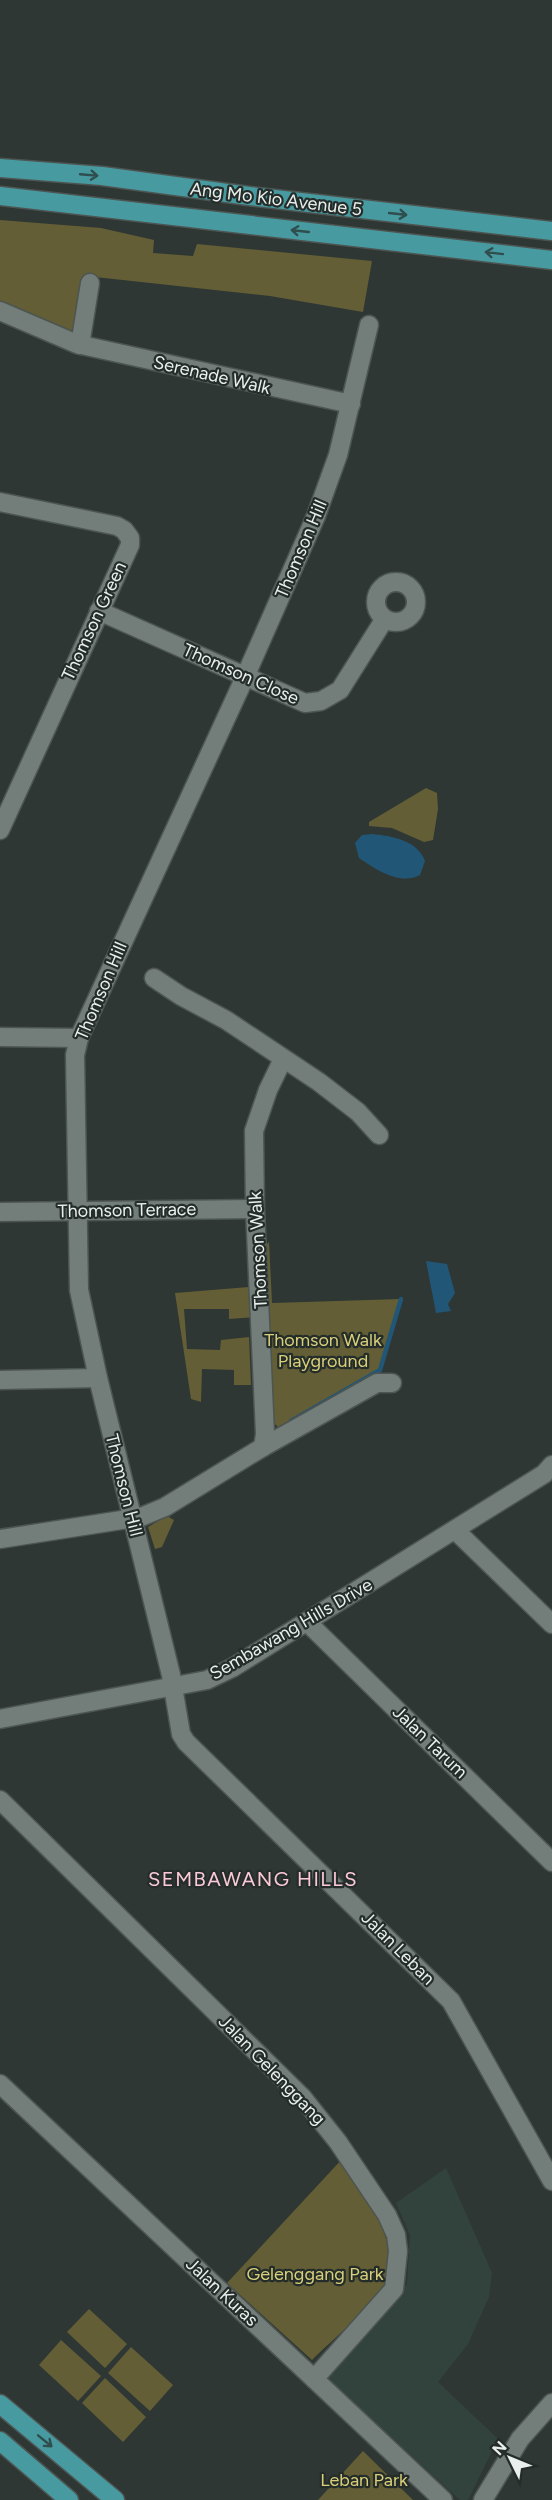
<svg xmlns="http://www.w3.org/2000/svg" width="552" height="2500" font-family="Figtree,sans-serif">
<style>
.built{fill:#32433d}
.green{fill:#635e35}
.water{fill:#225676}
.lines{fill:none;stroke-linecap:round;stroke-linejoin:round}
.stream{stroke:#225676;stroke-width:4.5}
.minor-casing{stroke:#4d5552;stroke-width:21}
.primary-casing{stroke:#4d5552;stroke-width:21}
.minor{stroke:#737d79;stroke-width:18}
.primary{stroke:#489aa1;stroke-width:18}
.oneway{stroke:#2f4e4e}
.labels{text-anchor:middle;stroke-width:4.5;stroke-linejoin:round;paint-order:stroke}
.street-label{font-size:18px;fill:#e9efec;stroke:#242d2a}
.park-label{font-size:18px;fill:#d9cf7a;stroke:#242d2a}
.neighbourhood-label{font-size:20px;letter-spacing:1.5px;fill:#fbc9d8;stroke:#242d2a}
</style>
<rect width="100%" height="100%" fill="#2e3734"/>
<!-- built -->
<path class="built" d="M 446,2168 L 492,2273 L 489,2297 L 468,2344 L 438,2382 L 498,2439 L 468,2500 L 460,2500 L 327,2378 L 407,2284 L 410,2235 L 396,2203 Z"/>
<!-- green -->
<g class="green">
<path d="M 0,220 L 101,228 L 154,240 L 153,253 L 193,256 L 197,244 L 372,261 L 363,312 L 270,296 L 95,277 L 77,344 L 0,311 Z"/>
<path d="M 426,788 L 437,793 L 438,809 L 433,840 L 424,842 L 392,828 L 369,826 L 369,822 Z"/>
<path d="M 254,1221 L 256,1317 L 229,1319 L 229,1309 L 184,1309 L 187,1349 L 220,1350 L 221,1340 L 249,1337 L 251,1385 L 234,1385 L 234,1370 L 202,1369 L 201,1402 L 191,1399 L 175,1293 L 249,1287 L 246,1222 Z"/>
<path d="M 269,1242 L 272,1303 L 401,1299 L 377,1383 L 285,1428 L 278,1427 L 271,1420 L 262,1250 Z"/>
<path d="M 167,1516 L 174,1520 L 162,1547 L 155,1549 L 148,1527 Z"/>
<path d="M 343,2158 C 357,2172 365,2191 374,2209 C 384,2229 395,2256 387,2279 C 379,2301 330,2342 312,2360 L 227,2283 Z"/>
<path d="M 89,2309 L 127,2344 L 105,2368 L 67,2332 Z"/>
<path d="M 61,2340 L 101,2376 L 78,2401 L 39,2365 Z"/>
<path d="M 131,2347 L 173,2385 L 150,2411 L 108,2373 Z"/>
<path d="M 105,2378 L 146,2417 L 123,2442 L 82,2403 Z"/>
<path d="M 363,2451 L 413,2500 L 318,2500 Z"/>
</g>
<!-- water -->
<g class="water">
<path d="M 372,834 C 392,836 417,840 425,861 L 420,875 C 400,886 375,869 359,858 L 355,843 L 362,835 Z"/>
<path d="M 426,1261 L 447,1264 L 455,1293 L 448,1304 L 451,1311 L 436,1313 Z"/>
</g>
<g class="lines">
<!-- stream -->
<path class="stream" d="M 291,1421 L 380,1370 L 401,1299"/>
<!-- minor casing -->
<g class="minor-casing">
<g id="minor">
<path d="M 0,311 L 77,344 L 351,404"/>
<path d="M 369,325 L 338,455 L 316,516 L 245,677 L 79,1038 L 75,1055 L 79,1290 L 98,1378 L 171,1675 L 181,1734 L 186,1742 L 451,2001 L 552,2181"/>
<path d="M 80,345 L 90,283"/>
<path d="M 0,502 L 117,526 L 124,530 L 130,538 L 130,545 L 0,830"/>
<circle cx="396" cy="602" r="20"/>
<path d="M 99,611 L 305,703 L 321,701 L 340,690 L 384,620"/>
<path d="M 154,978 L 181,996 L 226,1020 L 319,1082 L 358,1112 L 379,1135"/>
<path d="M 0,1037 L 79,1038"/>
<path d="M 0,1212 L 255,1209"/>
<path d="M 0,1380 L 98,1378"/>
<path d="M 263,1447 L 265,1434 L 255,1209 L 254,1131 L 268,1090 L 283,1059"/>
<path d="M 455,1530 L 552,1624"/>
<path d="M 0,1539 L 141,1517 L 165,1507 L 263,1447 L 377,1383 L 392,1383"/>
<path d="M 307,1622 L 552,1862"/>
<path d="M 0,1719 L 207,1680 L 232,1668 L 544,1474 L 552,1465"/>
<path d="M 0,1800 L 303,2098 L 338,2142 L 387,2215 L 396,2235 L 398,2251 L 394,2289 L 314,2379"/>
<path d="M 0,2084 L 443,2500"/>
<path d="M 483,2500 L 520,2439 L 552,2403"/>
</g>
</g>
<!-- primary casing -->
<g class="primary-casing">
<g id="primary">
<path d="M 0,168 L 102,176 L 249,196 L 552,231"/>
<path d="M 0,196 L 552,260"/>
<path d="M 0,2404 L 115,2500"/>
<path d="M 0,2441 L 69,2500"/>
</g>
</g>
<!-- minor -->
<use href="#minor" class="minor"/>
<!-- primary -->
<use href="#primary" class="primary"/>
</g>
<!-- one-way arrows -->
<defs><path id="oneway-shaft" d="M-6 0H5M1.5-3L5.5 0L1.5 3" fill="none" stroke-width="1.6" stroke-linecap="round" stroke-linejoin="round" transform="scale(1.5)"/></defs>
<g class="oneway">
<use href="#oneway-shaft" transform="translate(89 175) rotate(5)"/>
<use href="#oneway-shaft" transform="translate(398 214) rotate(6)"/>
<use href="#oneway-shaft" transform="translate(300 231) rotate(-174)"/>
<use href="#oneway-shaft" transform="translate(494 253) rotate(-173)"/>
<use href="#oneway-shaft" transform="translate(45 2441) rotate(39)"/>
</g>
<g class="labels">
<!-- street labels -->
<g class="street-label">
<text transform="translate(276 199) rotate(7)" y="6">Ang Mo Kio Avenue 5</text>
<text transform="translate(212 375) rotate(13)" y="6">Serenade Walk</text>
<text transform="translate(301 549) rotate(-67)" y="6">Thomson Hill</text>
<text transform="translate(94 621) rotate(-65)" y="6">Thomson Green</text>
<text transform="translate(241 674) rotate(24)" y="6">Thomson Close</text>
<text transform="translate(101 991) rotate(-67)" y="6">Thomson Hill</text>
<text transform="translate(127 1210) rotate(-1)" y="6">Thomson Terrace</text>
<text transform="translate(258 1250) rotate(-93)" y="6">Thomson Walk</text>
<text transform="translate(124 1485) rotate(76)" y="6">Thomson Hill</text>
<text transform="translate(291 1629) rotate(-30)" y="6">Sembawang Hills Drive</text>
<text transform="translate(430 1742) rotate(44)" y="6">Jalan Tarum</text>
<text transform="translate(398 1948) rotate(45)" y="6">Jalan Leban</text>
<text transform="translate(272 2070) rotate(46)" y="6">Jalan Gelenggang</text>
<text transform="translate(222 2292) rotate(43)" y="6">Jalan Kuras</text>
</g>
<!-- park labels -->
<g class="park-label">
<text x="323" y="1346">Thomson Walk<tspan x="323" dy="21">Playground</tspan></text>
<text x="315" y="2280">Gelenggang Park</text>
<text x="364" y="2486">Leban Park</text>
</g>
<!-- neighbourhood labels -->
<g class="neighbourhood-label">
<text x="253" y="1886">SEMBAWANG HILLS</text>
</g>
</g>
<!-- north arrow -->
<g transform="translate(510 2458) rotate(313)" stroke="#242d2a" stroke-width="4.5" paint-order="stroke">
<path d="M0-4.5L10 22L0 15L-10 22Z" fill="#e9efec"/>
<text y="-9" font-size="16" font-weight="bold" text-anchor="middle" fill="#e9efec">N</text>
</g>
</svg>
